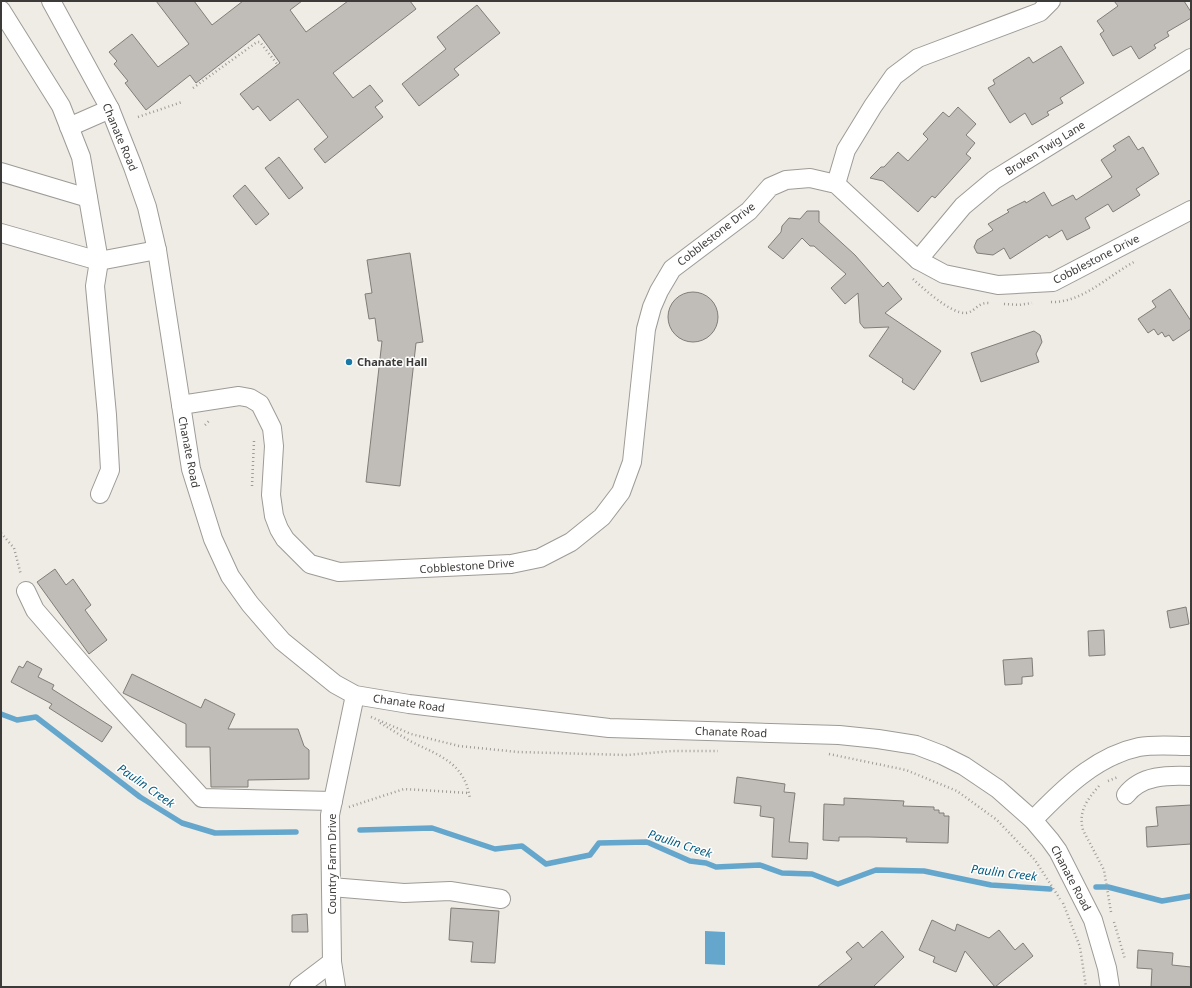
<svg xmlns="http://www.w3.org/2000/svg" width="1192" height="988" font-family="'Noto Sans',sans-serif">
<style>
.water{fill:#65a7cc}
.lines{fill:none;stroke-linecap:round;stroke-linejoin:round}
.stream{stroke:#65a7cc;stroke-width:5.5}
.building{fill:#c0bdb8;stroke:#807d78}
.minor-casing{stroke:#9e9b96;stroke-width:20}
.path{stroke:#9e9b97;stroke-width:2.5;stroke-dasharray:1 3;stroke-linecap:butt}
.minor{stroke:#fff;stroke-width:18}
.poi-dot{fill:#1979a6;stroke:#fff;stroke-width:1.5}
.labels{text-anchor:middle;stroke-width:3;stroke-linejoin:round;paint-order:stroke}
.street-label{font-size:11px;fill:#3d3b39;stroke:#fff}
.poi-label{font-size:11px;font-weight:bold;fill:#3d3b39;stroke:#fff;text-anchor:start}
.water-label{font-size:12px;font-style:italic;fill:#065d82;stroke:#fff}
</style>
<rect width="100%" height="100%" fill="#efece6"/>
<!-- water -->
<path class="water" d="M 705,931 L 725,932 L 725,965 L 705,964 Z"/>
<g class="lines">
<!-- stream -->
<g class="stream">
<path d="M 1,714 L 17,720 L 36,717 L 140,797 L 182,823 L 215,833 L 296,832"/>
<path d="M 360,830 L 432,828 L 495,849 L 522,846 L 546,864 L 590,855 L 599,843 L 647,842 L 690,861 L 706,863 L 716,867 L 760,865 L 782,873 L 812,874 L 838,884 L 876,870 L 924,871 L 991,885 L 1050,889"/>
<path d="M 1096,887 L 1108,887 L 1162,901 L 1191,896"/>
</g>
</g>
<!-- building -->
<g class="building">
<path d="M 156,1 L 194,1 L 212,25 L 243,1 L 302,1 L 290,10 L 306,32 L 348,1 L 410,1 L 416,9 L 333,73 L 353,98 L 370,85 L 383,101 L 375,107 L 383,117 L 325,163 L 314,149 L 328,137 L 298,99 L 270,121 L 258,106 L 253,110 L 240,94 L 280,63 L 259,34 L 196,83 L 190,75 L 146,110 L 125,83 L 128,81 L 114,64 L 117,61 L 109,52 L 132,34 L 158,67 L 189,44 Z"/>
<path d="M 1114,1 L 1184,1 L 1191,12 L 1191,18 L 1167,32 L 1169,36 L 1154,45 L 1156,48 L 1139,59 L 1131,46 L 1113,56 L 1100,34 L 1104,31 L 1097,21 L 1118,6 Z"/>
<path d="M 477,5 L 500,33 L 454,69 L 459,75 L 419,106 L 402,84 L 446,49 L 437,37 Z"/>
<path d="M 1061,46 L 1084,83 L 1060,98 L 1063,103 L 1047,112 L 1049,115 L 1032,125 L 1025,113 L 1010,123 L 988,88 L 995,84 L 993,80 L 1029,57 L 1033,63 Z"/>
<path d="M 958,107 L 976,124 L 966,135 L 975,143 L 966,154 L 971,158 L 935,198 L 932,196 L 918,212 L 883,181 L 870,178 L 881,167 L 884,167 L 898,152 L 908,161 L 928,139 L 923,134 L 943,112 L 949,117 Z"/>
<path d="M 1129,136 L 1138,150 L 1143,147 L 1159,174 L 1136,189 L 1140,195 L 1113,212 L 1108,204 L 1085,218 L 1090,228 L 1067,240 L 1062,230 L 1049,238 L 1047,235 L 1010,259 L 1004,248 L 993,255 L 977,253 L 974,247 L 977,240 L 993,230 L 988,224 L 1009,212 L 1007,210 L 1025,201 L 1026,203 L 1044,192 L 1052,206 L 1073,195 L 1076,200 L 1112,177 L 1101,160 L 1116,150 L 1113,146 Z"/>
<path d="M 279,157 L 303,188 L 289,199 L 265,168 Z"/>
<path d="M 245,185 L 269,214 L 256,225 L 233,196 Z"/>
<path d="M 807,211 L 819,211 L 819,222 L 855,255 L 883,287 L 888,282 L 902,299 L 885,313 L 941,351 L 914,390 L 902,382 L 903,379 L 869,356 L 889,327 L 864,328 L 860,323 L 858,293 L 845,304 L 831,288 L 846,274 L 814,246 L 810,246 L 802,238 L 783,259 L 768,247 L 781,232 L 782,226 L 789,218 L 800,219 Z"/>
<path d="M 410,253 L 423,342 L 416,343 L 400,486 L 366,482 L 382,341 L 378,341 L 375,318 L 369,319 L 365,294 L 372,293 L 367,260 Z"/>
<path d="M 1170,289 L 1191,321 L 1191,329 L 1173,341 L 1169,335 L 1165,337 L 1162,332 L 1158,335 L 1154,329 L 1148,333 L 1138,319 L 1156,307 L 1152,301 Z"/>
<circle cx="693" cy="317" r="25"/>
<path d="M 1034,331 L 1040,335 L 1042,342 L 1036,354 L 1039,362 L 981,382 L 971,353 Z"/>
<path d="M 55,569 L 66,585 L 73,579 L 91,605 L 85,610 L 107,640 L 89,654 L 37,582 Z"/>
<path d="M 1186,607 L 1189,624 L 1170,628 L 1167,611 Z"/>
<path d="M 1104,630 L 1105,655 L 1089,656 L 1088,631 Z"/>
<path d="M 1032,658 L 1033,676 L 1022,677 L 1022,684 L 1005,685 L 1003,660 Z"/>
<path d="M 27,661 L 42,669 L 38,677 L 54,685 L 52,689 L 112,727 L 102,742 L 49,708 L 52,704 L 11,682 L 19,666 L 23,668 Z"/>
<path d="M 132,674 L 201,708 L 205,699 L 235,714 L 228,729 L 298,729 L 304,746 L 309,750 L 309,779 L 248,780 L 248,787 L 211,787 L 210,747 L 186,747 L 186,724 L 123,693 Z"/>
<path d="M 737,777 L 785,784 L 784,792 L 795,793 L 789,842 L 808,843 L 807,859 L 772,857 L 774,818 L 760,816 L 761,806 L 734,803 Z"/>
<path d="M 844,798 L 904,801 L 903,806 L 934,807 L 934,810 L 939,810 L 939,813 L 944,813 L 944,816 L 949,816 L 948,843 L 906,842 L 907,838 L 869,837 L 839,837 L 839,841 L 823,840 L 824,804 L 844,805 Z"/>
<path d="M 1191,805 L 1191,844 L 1147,847 L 1146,827 L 1158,826 L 1156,807 Z"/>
<path d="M 451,908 L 499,911 L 495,963 L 471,962 L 473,942 L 449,940 Z"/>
<path d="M 307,914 L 308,932 L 292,932 L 292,915 Z"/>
<path d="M 932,920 L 955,931 L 957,924 L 989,938 L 999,930 L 1015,950 L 1023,943 L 1033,956 L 995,987 L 965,951 L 956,972 L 933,962 L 935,957 L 919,950 Z"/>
<path d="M 882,931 L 904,957 L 873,987 L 817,987 L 852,959 L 846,952 L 858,942 L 863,948 Z"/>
<path d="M 1138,950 L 1173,953 L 1172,965 L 1191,967 L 1191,987 L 1151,987 L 1152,969 L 1137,968 Z"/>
</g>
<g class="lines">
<!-- minor casing -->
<g class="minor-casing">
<g id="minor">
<path d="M 51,1 L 110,109 L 133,167 L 147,207 L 157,250 L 191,469 L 213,539 L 230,576 L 250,604 L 282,641 L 335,684 L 355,695 L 409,704 L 609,728 L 839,735 L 878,739 L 916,745 L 942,755 L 964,766 L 998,789 L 1033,820 L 1050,840 L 1058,851 L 1093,920 L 1107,968 L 1110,987"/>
<path d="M 1,10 L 61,106 L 81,157 L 99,261 L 95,286 L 107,415 L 110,470 L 100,494"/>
<path d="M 69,127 L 110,109"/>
<path d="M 1,172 L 88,198"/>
<path d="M 836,184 L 846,150 L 873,106 L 894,76 L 918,58 L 1040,12 L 1051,1"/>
<path d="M 1,233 L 99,261 L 157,250"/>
<path d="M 918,260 L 963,206 L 994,180 L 1191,58"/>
<path d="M 181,405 L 239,396 L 250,398 L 260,404 L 272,428 L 274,446 L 271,495 L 274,516 L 279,529 L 285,539 L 310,564 L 339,572 L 511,564 L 540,558 L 571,542 L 602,517 L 621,492 L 632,462 L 646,329 L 652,307 L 659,291 L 672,269 L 749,211 L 770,187 L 786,180 L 810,178 L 836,184 L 918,260 L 944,274 L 998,285 L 1053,282 L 1191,210"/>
<path d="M 26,591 L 35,610 L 111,698 L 202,798 L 333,801"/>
<path d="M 1126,795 C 1141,775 1168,775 1191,776"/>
<path d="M 1033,820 C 1063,789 1096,756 1139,747 C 1155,744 1175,746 1191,746"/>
<path d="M 331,887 L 404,893 L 450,891 L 501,899"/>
<path d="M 299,987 L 332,962"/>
<path d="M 336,987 L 332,962 L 330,815 L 355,695"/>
</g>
</g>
<!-- path -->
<g class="path">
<path d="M 193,88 L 257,42 L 260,42 L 277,64"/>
<path d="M 138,117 L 182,102"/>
<path d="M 913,279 C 924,289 951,314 966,313 C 975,312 978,302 989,303"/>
<path d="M 1051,302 C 1082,303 1108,276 1134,262"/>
<path d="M 1004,304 L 1019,305 L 1032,303"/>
<path d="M 205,425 L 210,420"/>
<path d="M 252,486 L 254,441"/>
<path d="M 1,533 L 14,548 L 21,575"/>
<path d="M 371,717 L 411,734 L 459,746 L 518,752 L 627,755 L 672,751 L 718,751"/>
<path d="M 380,723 C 391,729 401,736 412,742 C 440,756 465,763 470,799"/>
<path d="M 829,754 L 906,770 L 957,791 L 997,820 L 1035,860 L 1060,899"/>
<path d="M 1108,781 L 1118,777"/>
<path d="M 1099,786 C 1087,800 1078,811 1083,830 L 1104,870 L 1111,912"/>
<path d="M 349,807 L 404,789 L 469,793"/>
<path d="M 1063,903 L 1080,947 L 1086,987"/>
<path d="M 1114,922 L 1125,959"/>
</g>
<!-- minor -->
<use href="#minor" class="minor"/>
</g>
<!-- markers -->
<circle class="poi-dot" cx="349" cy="362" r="4"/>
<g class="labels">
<!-- street labels -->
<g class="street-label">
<text transform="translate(120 137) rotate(67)" y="4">Chanate Road</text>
<text transform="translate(1045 148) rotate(-32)" y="4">Broken Twig Lane</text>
<text transform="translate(716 234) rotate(-38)" y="4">Cobblestone Drive</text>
<text transform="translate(1096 259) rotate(-27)" y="4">Cobblestone Drive</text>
<text transform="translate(189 452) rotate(79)" y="4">Chanate Road</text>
<text transform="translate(467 566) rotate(-4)" y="4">Cobblestone Drive</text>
<text transform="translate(409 703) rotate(8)" y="4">Chanate Road</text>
<text transform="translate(731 732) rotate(2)" y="4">Chanate Road</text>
<text transform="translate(332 864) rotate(-90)" y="4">Country Farm Drive</text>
<text transform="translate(1071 878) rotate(62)" y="4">Chanate Road</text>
</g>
<!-- poi labels -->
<g class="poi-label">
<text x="357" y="366">Chanate Hall</text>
</g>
<!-- water labels -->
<g class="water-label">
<text transform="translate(146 786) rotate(35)" y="4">Paulin Creek</text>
<text transform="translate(680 844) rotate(18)" y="4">Paulin Creek</text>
<text transform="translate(1004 873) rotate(7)" y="4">Paulin Creek</text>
</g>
</g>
<!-- border -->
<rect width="1192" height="988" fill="none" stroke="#3d3b39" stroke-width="4"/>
</svg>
